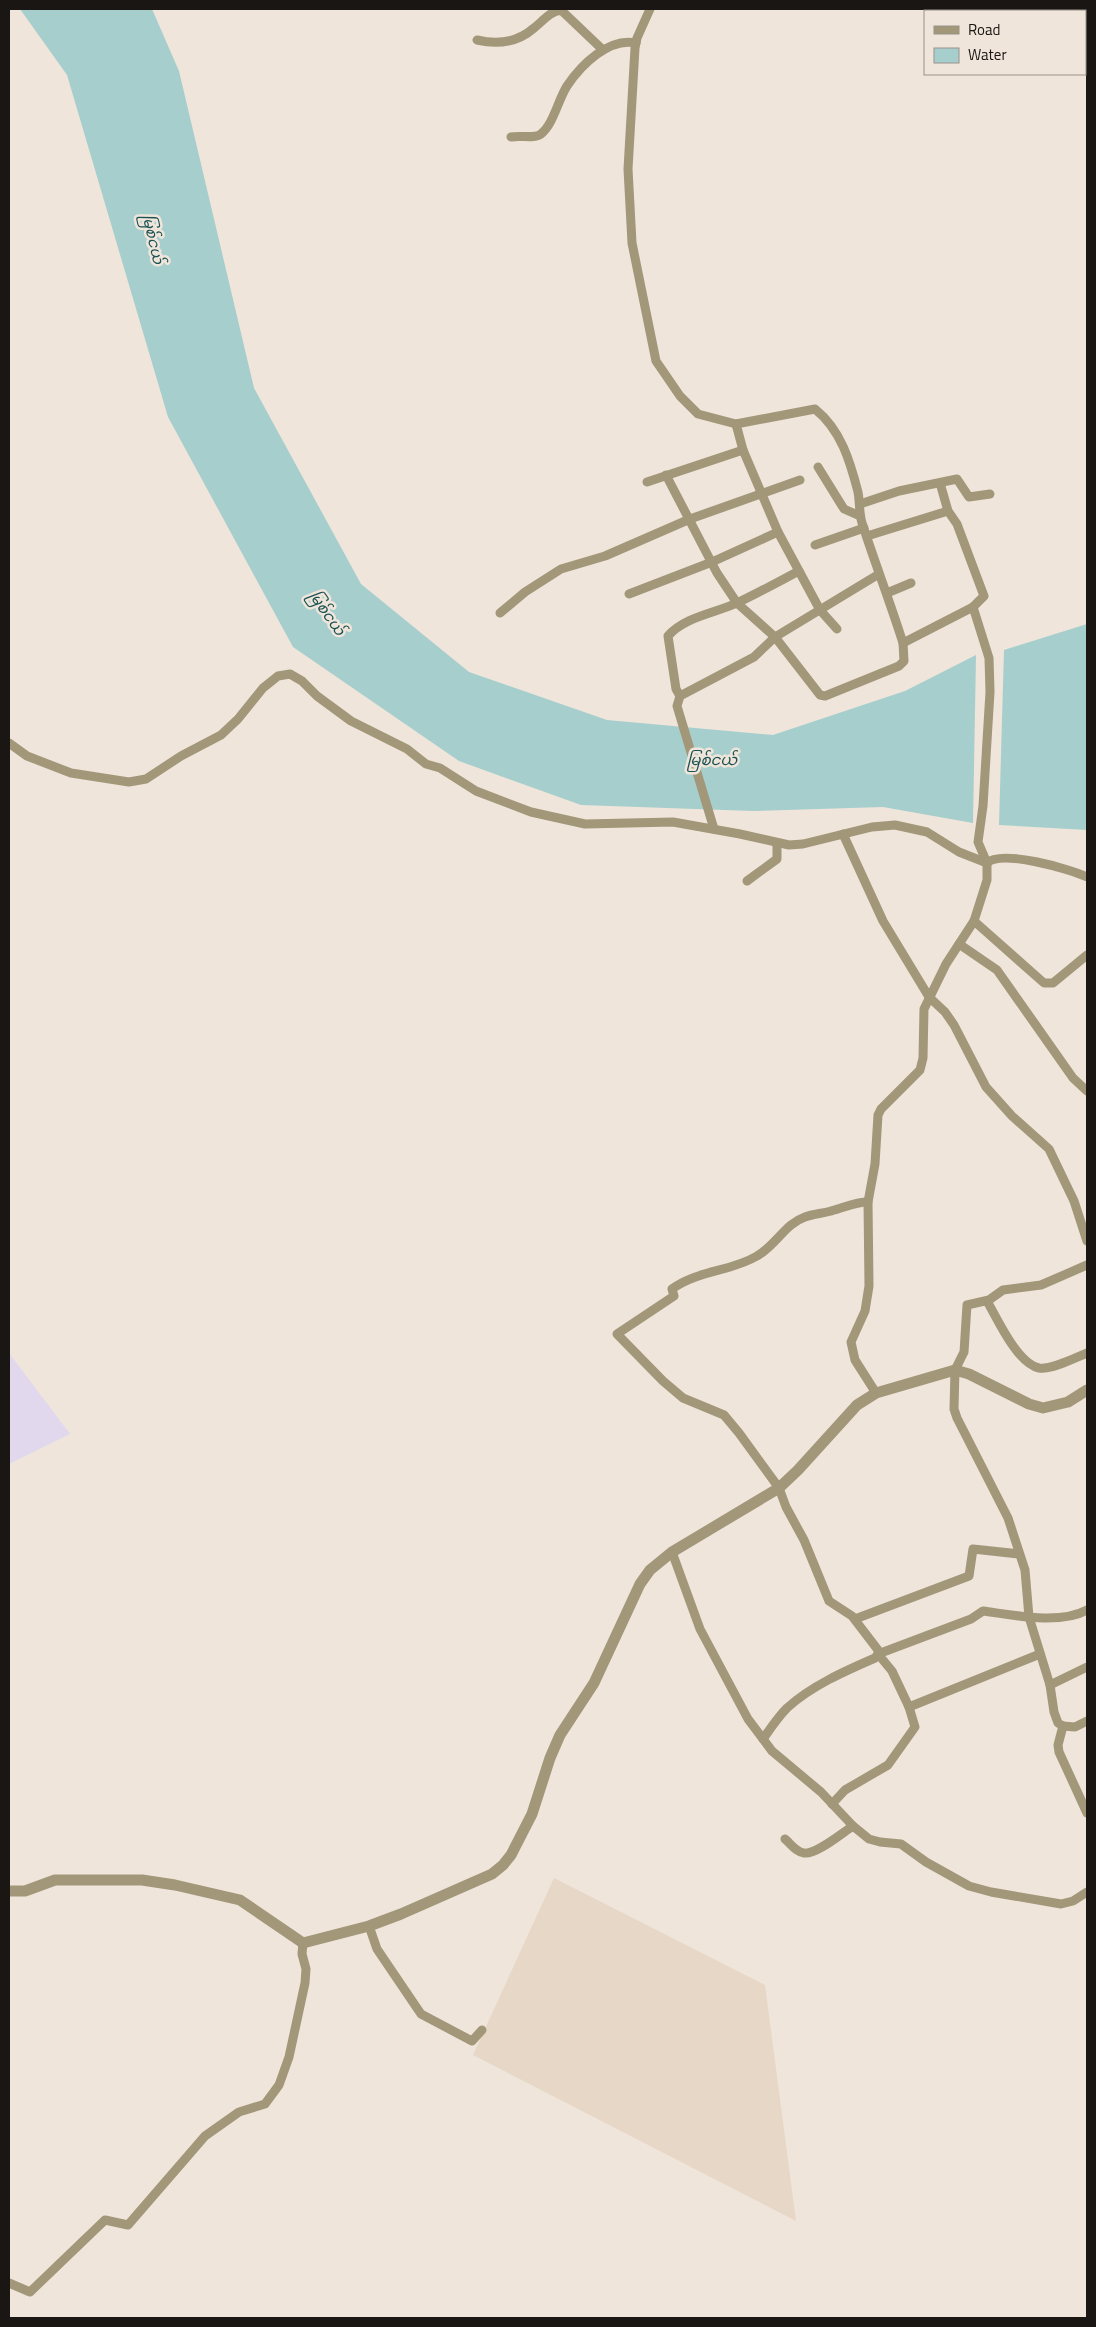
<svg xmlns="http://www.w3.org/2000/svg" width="1096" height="2327" font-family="'Titillium Web','Noto Sans Myanmar',sans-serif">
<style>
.built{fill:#e7d7c7}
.medical{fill:#e1d8ee}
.water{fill:#a6cecd}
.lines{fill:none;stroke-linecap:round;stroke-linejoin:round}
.minor{stroke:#a29778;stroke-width:9}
.tertiary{stroke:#a29778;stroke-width:11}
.labels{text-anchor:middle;stroke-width:5;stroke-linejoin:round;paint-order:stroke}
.water-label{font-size:15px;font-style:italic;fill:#1a5252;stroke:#efe5db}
</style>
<rect width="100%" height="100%" fill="#efe5db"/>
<!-- built -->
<path class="built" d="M 554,1878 L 765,1985 L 796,2221 L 473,2055 Z"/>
<!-- medical -->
<path class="medical" d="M 9,1353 L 70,1434 L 9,1464 Z"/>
<!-- water -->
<g class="water">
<path d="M 20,9 L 152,9 L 179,71 L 254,388 L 361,584 L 469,672 L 607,720 L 773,735 L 905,691 L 976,655 L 973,823 L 883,807 L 753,811 L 581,805 L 459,761 L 293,647 L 168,417 L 67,75 Z"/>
<path d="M 1087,624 L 1087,830 L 999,825 L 1004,650 Z"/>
</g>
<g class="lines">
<!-- minor -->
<g class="minor">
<path d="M 650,9 L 637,38 L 635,48 L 628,169 L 632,243 L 656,361 L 680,396 L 698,414 L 736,424 L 815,409 C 841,430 850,461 858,492 C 860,503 859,513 862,523 C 875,563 890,602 903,643 L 973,607 L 989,658 L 990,692 L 983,806 L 978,842 L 987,863 L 987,880 L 974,921 L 946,964 L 924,1009 L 923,1058 L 920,1070 L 881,1109 L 878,1115 L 875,1164 L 868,1202 L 869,1286 L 865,1311 L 851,1342 L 855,1360 L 876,1393"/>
<path d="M 477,40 C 498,45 518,42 534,28 C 543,21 549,12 561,10 L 603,50"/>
<path d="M 511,137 C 520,135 535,139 541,134 C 554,123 558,100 567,86 C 581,65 609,37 636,43"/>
<path d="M 736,424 L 743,450 L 778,532 L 820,610 L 837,629"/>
<path d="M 818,467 L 844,509 L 860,516"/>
<path d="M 666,475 L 717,573 L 737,603 L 775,637 L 820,695 L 825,696 L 899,666 L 904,661 L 903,643"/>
<path d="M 647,482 L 743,450"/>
<path d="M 940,483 L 948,511 L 957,524 L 984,596 L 973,607"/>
<path d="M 860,504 L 899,491 L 957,479 L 969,497 L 990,494"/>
<path d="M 867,536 L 948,511"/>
<path d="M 815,545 L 864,528"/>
<path d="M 887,593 L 911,583"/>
<path d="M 629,594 L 712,562 L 778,532"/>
<path d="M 500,613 L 525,592 L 561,569 L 605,556 L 690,519 L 800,480"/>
<path d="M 680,696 L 676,689 L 668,636 C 684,617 715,613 737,603 C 758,593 778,582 799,571"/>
<path d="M 9,743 L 27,756 L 71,773 L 129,782 L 146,779 L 181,756 L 221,735 L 238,719 L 263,688 L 278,676 L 290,674 L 302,681 L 317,696 L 351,721 L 407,749 L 426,764 L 440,768 L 476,791 L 531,812 L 585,824 L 673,822 L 740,834 L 789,845 L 803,844 L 872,827 L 895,825 L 927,832 L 959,852 L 987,863 C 1001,849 1070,869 1087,877"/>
<path d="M 714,829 L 677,706 L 680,696 L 754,657 L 775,637 L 879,574"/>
<path d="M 843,834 L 883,921 L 929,997 L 945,1012 L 954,1025 L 986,1087 L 1012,1116 L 1049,1149 L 1074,1201 L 1087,1241"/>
<path d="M 747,881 L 777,859 L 777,843"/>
<path d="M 974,921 L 1044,983 L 1053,983 L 1087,955"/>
<path d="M 959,944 L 997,970 L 1073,1078 L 1087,1091"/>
<path d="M 1087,1265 L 1041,1285 L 1003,1290 L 989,1300 L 967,1305 L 964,1352 L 955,1370 L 954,1409 L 957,1418 L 1008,1518 L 1025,1570 L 1029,1617 L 1050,1685 L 1054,1712 L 1058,1723 L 1063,1726 L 1058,1745 L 1059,1752 L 1087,1813"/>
<path d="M 987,1301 C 998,1320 1017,1363 1039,1368 C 1051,1370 1075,1358 1087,1353"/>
<path d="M 672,1552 L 700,1629 L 748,1719 L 772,1751 L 821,1792 L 853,1826 L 869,1839 L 880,1842 L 901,1844 L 926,1862 L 969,1886 L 991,1892 L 1061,1904 L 1073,1901 L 1087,1892"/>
<path d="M 855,1619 L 969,1576 L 973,1549 L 1019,1554"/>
<path d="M 1050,1685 L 1087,1667"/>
<path d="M 909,1707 L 892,1671 L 878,1654 L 971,1619 L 983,1611 C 1013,1615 1060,1625 1087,1610"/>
<path d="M 1063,1726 L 1075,1727 L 1087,1721"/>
<path d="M 763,1739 C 770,1729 778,1717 787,1708 C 811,1686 845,1671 875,1658 L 878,1654 L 878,1650 L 852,1616 L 829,1601 L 804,1540 L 786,1507 L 779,1488 L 739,1433 L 724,1415 L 683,1398 L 663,1381 L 617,1334 L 674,1296 L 672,1289 C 698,1270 730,1272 757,1256 C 770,1249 780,1234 791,1225 C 804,1214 816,1215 831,1211 C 844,1208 854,1202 868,1202"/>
<path d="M 832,1804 L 845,1790 L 888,1765 L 915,1727 L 909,1707 L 1040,1654"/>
<path d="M 785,1839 C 791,1844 796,1852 804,1853 C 816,1855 842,1833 853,1826"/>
<path d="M 369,1926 L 377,1949 L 421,2014 L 472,2041 L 482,2030"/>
<path d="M 9,2283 L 30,2292 L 105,2220 L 128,2225 L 205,2136 L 239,2112 L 265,2104 L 279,2085 L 289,2057 L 305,1983 L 306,1969 L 302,1954 L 303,1943"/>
</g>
<!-- tertiary -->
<path class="tertiary" d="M 9,1891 L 25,1891 L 55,1880 L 142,1880 L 175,1885 L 240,1900 L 303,1943 L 369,1926 L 401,1914 L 492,1874 L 503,1865 L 511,1855 L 532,1814 L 550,1758 L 560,1735 L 594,1683 L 640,1584 L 650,1570 L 672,1552 L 779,1488 L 798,1470 L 857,1405 L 876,1393 L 955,1370 L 969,1374 L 1029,1404 L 1043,1408 L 1068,1402 L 1087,1390"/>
</g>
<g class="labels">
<!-- water labels -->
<g class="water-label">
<text transform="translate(153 239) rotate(77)" y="5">မြစ်ငယ်</text>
<text transform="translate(327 613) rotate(55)" y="5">မြစ်ငယ်</text>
<text x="712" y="765">မြစ်ငယ်</text>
</g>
</g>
<!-- border -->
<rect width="1096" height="2327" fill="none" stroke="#1a1613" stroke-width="20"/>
<!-- legend -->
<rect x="924" y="10" width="162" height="65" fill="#efe5db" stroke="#9a928b"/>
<rect x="934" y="26" width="25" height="8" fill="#a29778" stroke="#9a928b"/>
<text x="968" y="35" font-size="15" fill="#1a1613">Road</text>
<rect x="934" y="48" width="25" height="15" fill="#a6cecd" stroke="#9a928b"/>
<text x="968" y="60" font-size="15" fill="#1a1613">Water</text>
</svg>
